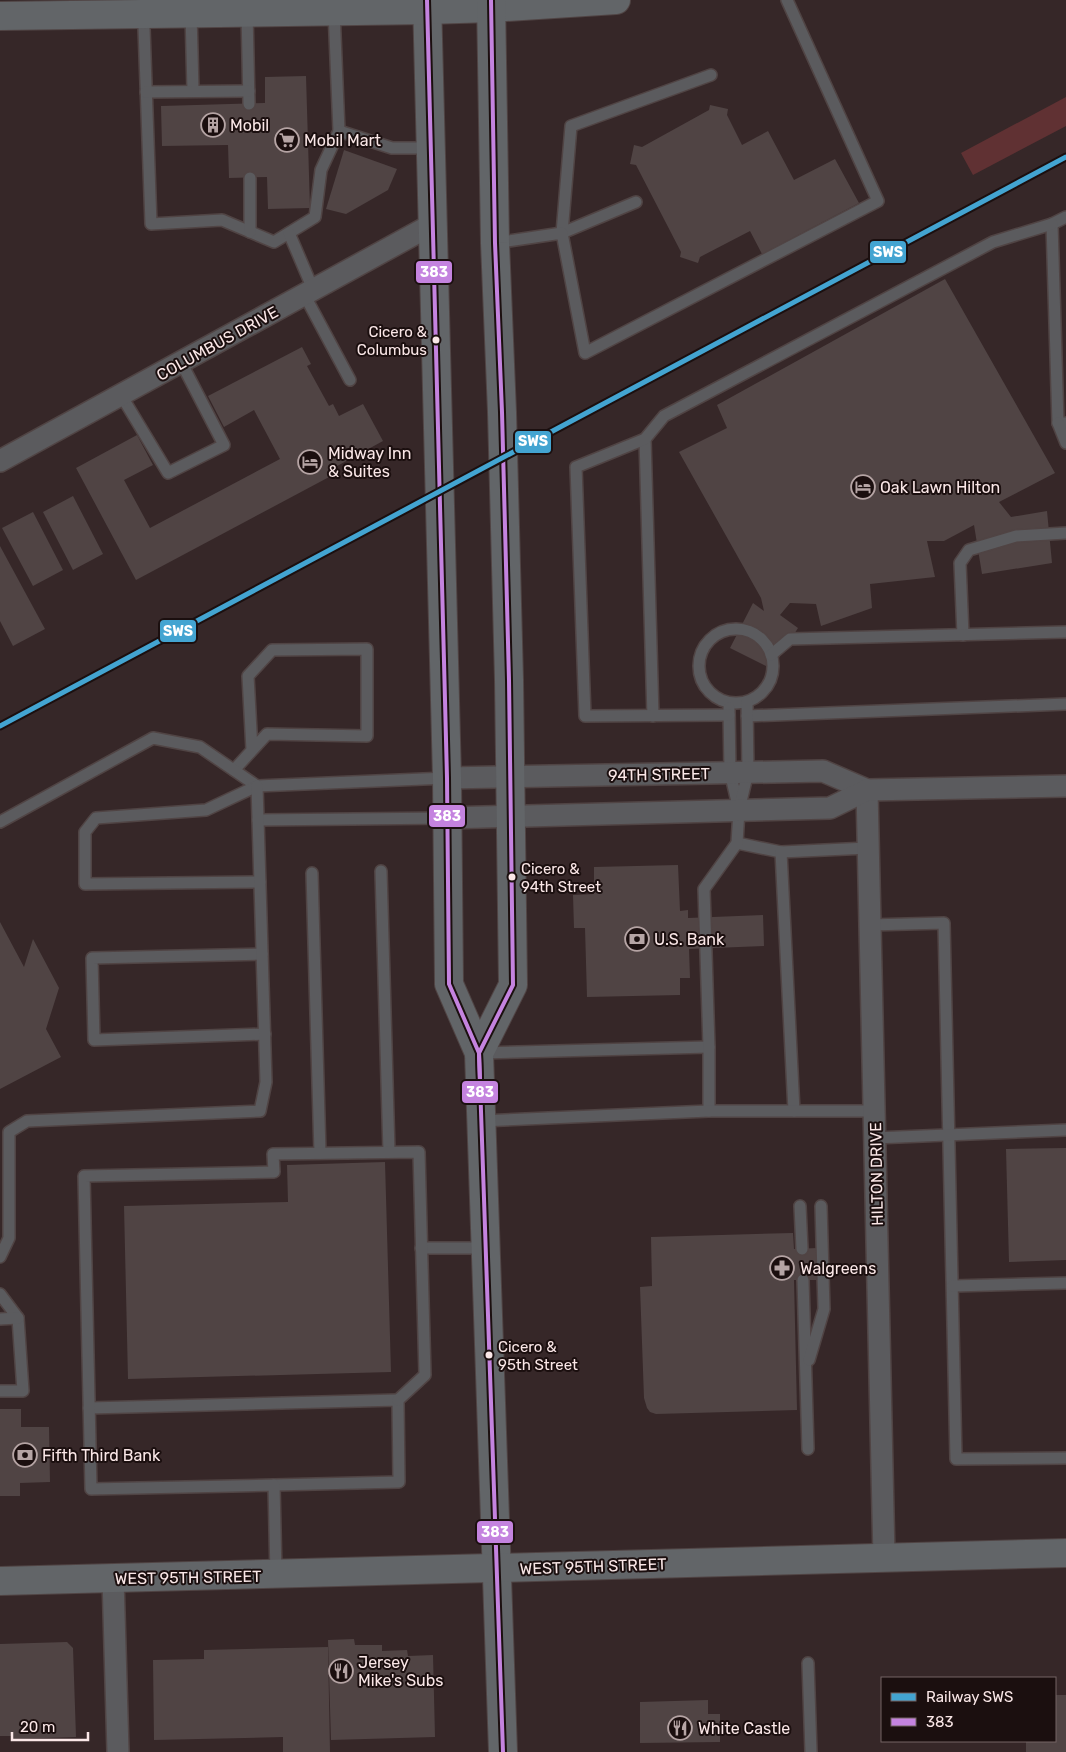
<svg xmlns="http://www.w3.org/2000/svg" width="1066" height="1752" font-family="Rubik,sans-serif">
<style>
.green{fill:#603133}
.building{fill:#504444}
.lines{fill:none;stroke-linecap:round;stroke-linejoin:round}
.service-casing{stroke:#504444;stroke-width:14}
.minor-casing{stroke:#504444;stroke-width:24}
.primary-casing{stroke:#504444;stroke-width:30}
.service{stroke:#5b5b5e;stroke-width:11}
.minor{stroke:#5b5b5e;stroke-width:21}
.primary{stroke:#626568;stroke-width:28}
.bus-1-casing{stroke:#1b0f0f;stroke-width:8}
.bus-1{stroke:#c483df;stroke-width:4}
.rail-1-casing{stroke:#1b0f0f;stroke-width:9}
.rail-1{stroke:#43a4d1;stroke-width:5}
.bus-dot{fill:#fae7e7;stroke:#1b0f0f;stroke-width:2}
.labels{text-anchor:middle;stroke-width:4;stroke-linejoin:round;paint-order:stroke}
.bus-label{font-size:15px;fill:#fae7e7;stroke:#1b0f0f;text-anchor:start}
.poi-label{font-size:16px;fill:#fae7e7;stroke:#1b0f0f;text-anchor:start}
.street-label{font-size:16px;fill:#fae7e7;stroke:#1b0f0f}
.line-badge{stroke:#1b0f0f;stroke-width:2}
.badge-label{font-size:14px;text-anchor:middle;font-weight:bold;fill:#fff}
</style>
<rect width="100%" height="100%" fill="#362728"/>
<!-- green -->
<path class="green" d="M 1066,97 L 1066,126 L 973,175 L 961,153 Z"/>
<!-- building -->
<g class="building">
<path d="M 306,76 L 310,208 L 268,209 L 267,177 L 229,178 L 228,145 L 162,146 L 161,106 L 265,103 L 265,77 Z"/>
<path d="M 710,105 L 728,109 L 727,115 L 742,145 L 768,131 L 794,180 L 835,159 L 859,203 L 762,254 L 750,231 L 700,257 L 698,263 L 680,257 L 681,252 L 636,165 L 630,164 L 634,145 L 642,147 L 709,110 Z"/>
<path d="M 344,150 L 397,169 L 388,190 L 346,214 L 326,209 Z"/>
<path d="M 945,279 L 1055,473 L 999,502 L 1011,517 L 1047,511 L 1052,563 L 982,574 L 974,525 L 944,541 L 927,541 L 935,577 L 870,584 L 872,608 L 821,626 L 816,604 L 790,603 L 780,615 L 798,628 L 772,669 L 730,648 L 753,603 L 764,611 L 761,598 L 679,452 L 727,428 L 717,405 Z"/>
<path d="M 302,347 L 311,364 L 307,366 L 329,406 L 333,404 L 339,416 L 363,404 L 383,441 L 328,471 L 331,476 L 136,580 L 76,468 L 137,435 L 153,465 L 124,480 L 150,528 L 280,459 L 254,410 L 224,427 L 208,396 Z"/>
<path d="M 73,496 L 103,554 L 73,570 L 43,512 Z"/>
<path d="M 33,512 L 63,570 L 33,586 L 2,528 Z"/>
<path d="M 0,546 L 45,629 L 13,646 L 0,621 Z"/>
<path d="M 678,865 L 680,911 L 688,910 L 688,918 L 763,915 L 764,946 L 689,949 L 690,978 L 680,978 L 680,995 L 587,997 L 585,928 L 574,928 L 573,895 L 594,894 L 594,867 Z"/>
<path d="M 0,922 L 24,967 L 33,939 L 59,988 L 46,1029 L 61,1057 L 0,1089 Z"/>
<path d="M 1066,1148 L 1066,1260 L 1009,1262 L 1006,1149 Z"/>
<path d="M 385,1162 L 391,1372 L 128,1379 L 124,1206 L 288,1202 L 287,1165 Z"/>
<path d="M 793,1233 L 794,1249 L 817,1248 L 818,1280 L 794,1280 L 797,1410 L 656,1414 L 650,1412 L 647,1408 L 644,1398 L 640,1287 L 652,1286 L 651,1237 Z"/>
<path d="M 0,1409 L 21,1409 L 21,1427 L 49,1427 L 50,1482 L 20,1483 L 20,1496 L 0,1496 Z"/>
<path d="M 354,1639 L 355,1645 L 382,1645 L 382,1651 L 407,1650 L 408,1656 L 433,1655 L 435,1737 L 331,1740 L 328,1640 Z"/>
<path d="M 67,1642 L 73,1648 L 76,1737 L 12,1739 L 12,1736 L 0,1736 L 0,1644 Z"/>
<path d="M 328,1647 L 330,1752 L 283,1752 L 283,1737 L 154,1740 L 153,1660 L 204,1659 L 204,1650 Z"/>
<path d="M 1055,1695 L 1066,1695 L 1066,1752 L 1026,1752 L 1026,1741 L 1055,1741 Z"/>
<path d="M 708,1700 L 708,1714 L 720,1714 L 720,1742 L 640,1743 L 640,1702 Z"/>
</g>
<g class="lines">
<!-- service casing -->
<g class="service-casing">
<g id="service">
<path d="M 143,0 L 151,224 L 222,220 L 274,242 L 315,217 L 321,170 L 339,131 L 334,11"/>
<path d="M 247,12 L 249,104"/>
<path d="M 191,13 L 193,91"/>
<path d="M 146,92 L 249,91"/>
<path d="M 339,131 L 392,148 L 431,148"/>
<path d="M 250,178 L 250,232"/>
<path d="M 636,202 L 562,233 L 571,126 L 711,75"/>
<path d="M 1066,217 L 1052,224 L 1058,423 L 1066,423"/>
<path d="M 289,233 L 313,289"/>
<path d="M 495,243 L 562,233 L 585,353 L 878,201 L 787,0"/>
<path d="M 304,294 L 350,380"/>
<path d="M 121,395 L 168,473 L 224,445 L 181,362"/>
<path d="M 1058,423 L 1066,443"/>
<path d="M 645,439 L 653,716"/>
<circle cx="736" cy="666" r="37"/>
<path d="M 963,635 L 960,563 L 969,550 L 1016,536 L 1066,533"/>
<path d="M 771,655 L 790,639 L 1066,632"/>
<path d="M 729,708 L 730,772 L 738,806"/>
<path d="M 729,715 L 585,716 L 576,467 L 645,439 L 664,416 L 993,242 L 1052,224"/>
<path d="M 747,716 L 1066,704"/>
<path d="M 234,770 L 267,734 L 367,736 L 367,649 L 272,650 L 248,676 L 252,750"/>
<path d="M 258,820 L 447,818"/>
<path d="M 0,822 L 153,738 L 200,747 L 257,786"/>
<path d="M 737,843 L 781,852"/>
<path d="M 381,871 L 389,1152"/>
<path d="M 312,873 L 320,1153"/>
<path d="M 260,882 L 85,884 L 85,832 L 96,818 L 206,810 L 257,786 L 447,778"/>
<path d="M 870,925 L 944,923 L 956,1459 L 1066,1458"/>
<path d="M 262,954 L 92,958 L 94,1040 L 265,1034"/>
<path d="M 481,1053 L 709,1047"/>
<path d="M 709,1111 L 709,1047 L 704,889 L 737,843 L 739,810 L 748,772 L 747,702"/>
<path d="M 794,1111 L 781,852 L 868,848"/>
<path d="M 481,1121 L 709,1111 L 874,1111"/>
<path d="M 875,1138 L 1066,1130"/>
<path d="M 800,1206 L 802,1249"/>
<path d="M 421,1248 L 486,1248"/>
<path d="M 0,1257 L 9,1238 L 9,1132 L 27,1121 L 260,1111 L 266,1082 L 257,786"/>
<path d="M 803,1280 L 808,1449"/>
<path d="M 953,1286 L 1066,1283"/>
<path d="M 0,1294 L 18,1318 L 23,1391 L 0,1391"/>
<path d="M 0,1319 L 18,1318"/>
<path d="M 809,1360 L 824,1309 L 821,1206"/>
<path d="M 89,1408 L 398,1400 L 399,1482 L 274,1485"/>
<path d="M 276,1575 L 274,1485 L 91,1489 L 84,1176 L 274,1172 L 273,1154 L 419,1152 L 425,1375 L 398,1400"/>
<path d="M 808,1663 L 811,1752"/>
</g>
</g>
<!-- minor casing -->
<g class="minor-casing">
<g id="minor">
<path d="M 0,461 L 433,224"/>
<path d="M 447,778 L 823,771 L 867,790"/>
<path d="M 867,790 L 884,1558"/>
<path d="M 447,818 L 830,808 L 867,790 L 1066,786"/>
<path d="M 113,1578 L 118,1752"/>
</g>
</g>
<!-- primary casing -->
<g class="primary-casing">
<g id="primary">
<path d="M 427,0 L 447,778 L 449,984 L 479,1053 L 503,1752"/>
<path d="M 0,16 L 427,10 L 492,8 L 616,0"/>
<path d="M 479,1053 L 513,985 L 509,680 L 502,412 L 495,243 L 491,0"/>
<path d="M 0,1581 L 1066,1553"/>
</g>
</g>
<!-- service -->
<use href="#service" class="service"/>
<!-- minor -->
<use href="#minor" class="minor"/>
<!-- primary -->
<use href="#primary" class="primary"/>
<!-- bus-1 casing -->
<g class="bus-1-casing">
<g id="bus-1">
<path d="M 427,0 L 447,778 L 449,984 L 479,1053 L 480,1082"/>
<path d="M 491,0 L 495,243 L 502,412 L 509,680 L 513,985 L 479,1053 L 503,1752"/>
</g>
</g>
<!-- bus-1 -->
<use href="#bus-1" class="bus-1"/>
<!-- rail-1 casing -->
<g class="rail-1-casing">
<path id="rail-1" d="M 0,726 L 1066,157"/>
</g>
<!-- rail-1 -->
<use href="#rail-1" class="rail-1"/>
</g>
<!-- icons -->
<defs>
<g id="building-ring" transform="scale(1.25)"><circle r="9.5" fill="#1b0f0f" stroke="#b5a4a4" stroke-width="1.5"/><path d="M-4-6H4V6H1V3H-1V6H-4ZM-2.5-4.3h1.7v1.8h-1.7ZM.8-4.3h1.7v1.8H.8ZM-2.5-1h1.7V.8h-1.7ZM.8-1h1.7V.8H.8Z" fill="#b5a4a4"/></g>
<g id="supermarket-ring" transform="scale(1.25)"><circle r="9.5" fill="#1b0f0f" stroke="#b5a4a4" stroke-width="1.5"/><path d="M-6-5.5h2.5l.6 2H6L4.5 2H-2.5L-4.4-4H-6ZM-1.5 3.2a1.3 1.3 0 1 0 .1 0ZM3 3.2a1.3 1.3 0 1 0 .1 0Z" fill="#b5a4a4"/></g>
<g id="hotel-ring" transform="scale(1.25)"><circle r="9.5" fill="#1b0f0f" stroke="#b5a4a4" stroke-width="1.5"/><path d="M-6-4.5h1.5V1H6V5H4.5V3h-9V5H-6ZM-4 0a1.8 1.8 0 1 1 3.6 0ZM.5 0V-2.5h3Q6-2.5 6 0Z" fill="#b5a4a4"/></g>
<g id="bank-ring" transform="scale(1.25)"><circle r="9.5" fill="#1b0f0f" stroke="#b5a4a4" stroke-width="1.5"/><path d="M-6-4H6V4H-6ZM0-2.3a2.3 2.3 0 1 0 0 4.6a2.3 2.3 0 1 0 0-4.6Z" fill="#b5a4a4"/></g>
<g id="pharmacy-ring" transform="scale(1.25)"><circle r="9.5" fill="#1b0f0f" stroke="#b5a4a4" stroke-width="1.5"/><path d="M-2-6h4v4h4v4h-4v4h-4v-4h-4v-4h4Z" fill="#b5a4a4"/></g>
<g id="restaurant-ring" transform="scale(1.25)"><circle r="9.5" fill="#1b0f0f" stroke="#b5a4a4" stroke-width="1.5"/><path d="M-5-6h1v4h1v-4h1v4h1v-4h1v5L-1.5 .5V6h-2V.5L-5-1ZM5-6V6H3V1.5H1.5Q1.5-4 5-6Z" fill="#b5a4a4"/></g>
</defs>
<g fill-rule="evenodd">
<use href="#building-ring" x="213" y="125"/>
<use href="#supermarket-ring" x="287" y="140"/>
<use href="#hotel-ring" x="310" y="462"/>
<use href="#hotel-ring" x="863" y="487"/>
<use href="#bank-ring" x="637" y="939"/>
<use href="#pharmacy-ring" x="782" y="1268"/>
<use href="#bank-ring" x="25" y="1455"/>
<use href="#restaurant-ring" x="341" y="1671"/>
<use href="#restaurant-ring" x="680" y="1728"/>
</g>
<!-- markers -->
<g class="bus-dot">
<circle cx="436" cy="340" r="4.5"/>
<circle cx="512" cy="877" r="4.5"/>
<circle cx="489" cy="1355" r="4.5"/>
</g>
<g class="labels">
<!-- bus labels -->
<g class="bus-label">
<text x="427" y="337" text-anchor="end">Cicero &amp;<tspan x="427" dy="18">Columbus</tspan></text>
<text x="521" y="874">Cicero &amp;<tspan x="521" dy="18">94th Street</tspan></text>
<text x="498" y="1352">Cicero &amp;<tspan x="498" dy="18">95th Street</tspan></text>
</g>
<!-- poi labels -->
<g class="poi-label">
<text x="230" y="131">Mobil</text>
<text x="304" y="146">Mobil Mart</text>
<text x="328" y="459">Midway Inn<tspan x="328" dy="18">&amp; Suites</tspan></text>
<text x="880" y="493">Oak Lawn Hilton</text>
<text x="654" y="945">U.S. Bank</text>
<text x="800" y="1274">Walgreens</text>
<text x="42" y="1461">Fifth Third Bank</text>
<text x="358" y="1668">Jersey<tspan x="358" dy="18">Mike's Subs</tspan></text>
<text x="698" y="1734">White Castle</text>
</g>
<!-- street labels -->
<g class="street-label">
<text transform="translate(217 343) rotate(-29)" y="6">COLUMBUS DRIVE</text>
<text transform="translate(659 774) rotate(-1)" y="6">94TH STREET</text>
<text transform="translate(876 1174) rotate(-91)" y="6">HILTON DRIVE</text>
<text transform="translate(593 1566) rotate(-2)" y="6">WEST 95TH STREET</text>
<text transform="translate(188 1577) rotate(-1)" y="6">WEST 95TH STREET</text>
</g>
</g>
<g class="line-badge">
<rect x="869" y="240" width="38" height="24" rx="5" fill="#43a4d1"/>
<rect x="415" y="260" width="38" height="24" rx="5" fill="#c483df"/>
<rect x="514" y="430" width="38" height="24" rx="5" fill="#43a4d1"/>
<rect x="159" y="619" width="38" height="24" rx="5" fill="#43a4d1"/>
<rect x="428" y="804" width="38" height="24" rx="5" fill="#c483df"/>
<rect x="461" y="1080" width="38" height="24" rx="5" fill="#c483df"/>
<rect x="476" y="1520" width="38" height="24" rx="5" fill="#c483df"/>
</g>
<g class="badge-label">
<text x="888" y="257">SWS</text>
<text x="434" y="277">383</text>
<text x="533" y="446">SWS</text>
<text x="178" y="636">SWS</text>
<text x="447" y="821">383</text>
<text x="480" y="1097">383</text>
<text x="495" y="1537">383</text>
</g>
<!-- legend -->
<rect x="881" y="1677" width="175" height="65" fill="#1b0f0f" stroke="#746565"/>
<rect x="891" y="1693" width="25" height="8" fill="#43a4d1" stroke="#746565"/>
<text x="926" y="1702" font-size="15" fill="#fae7e7">Railway SWS</text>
<rect x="891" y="1718" width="25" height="8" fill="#c483df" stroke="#746565"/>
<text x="926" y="1727" font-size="15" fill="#fae7e7">383</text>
<!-- scale -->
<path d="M12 1732v8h76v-8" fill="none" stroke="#fae7e7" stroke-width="2.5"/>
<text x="20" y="1732" font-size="15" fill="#fae7e7" stroke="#1b0f0f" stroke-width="4" paint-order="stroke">20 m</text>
</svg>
